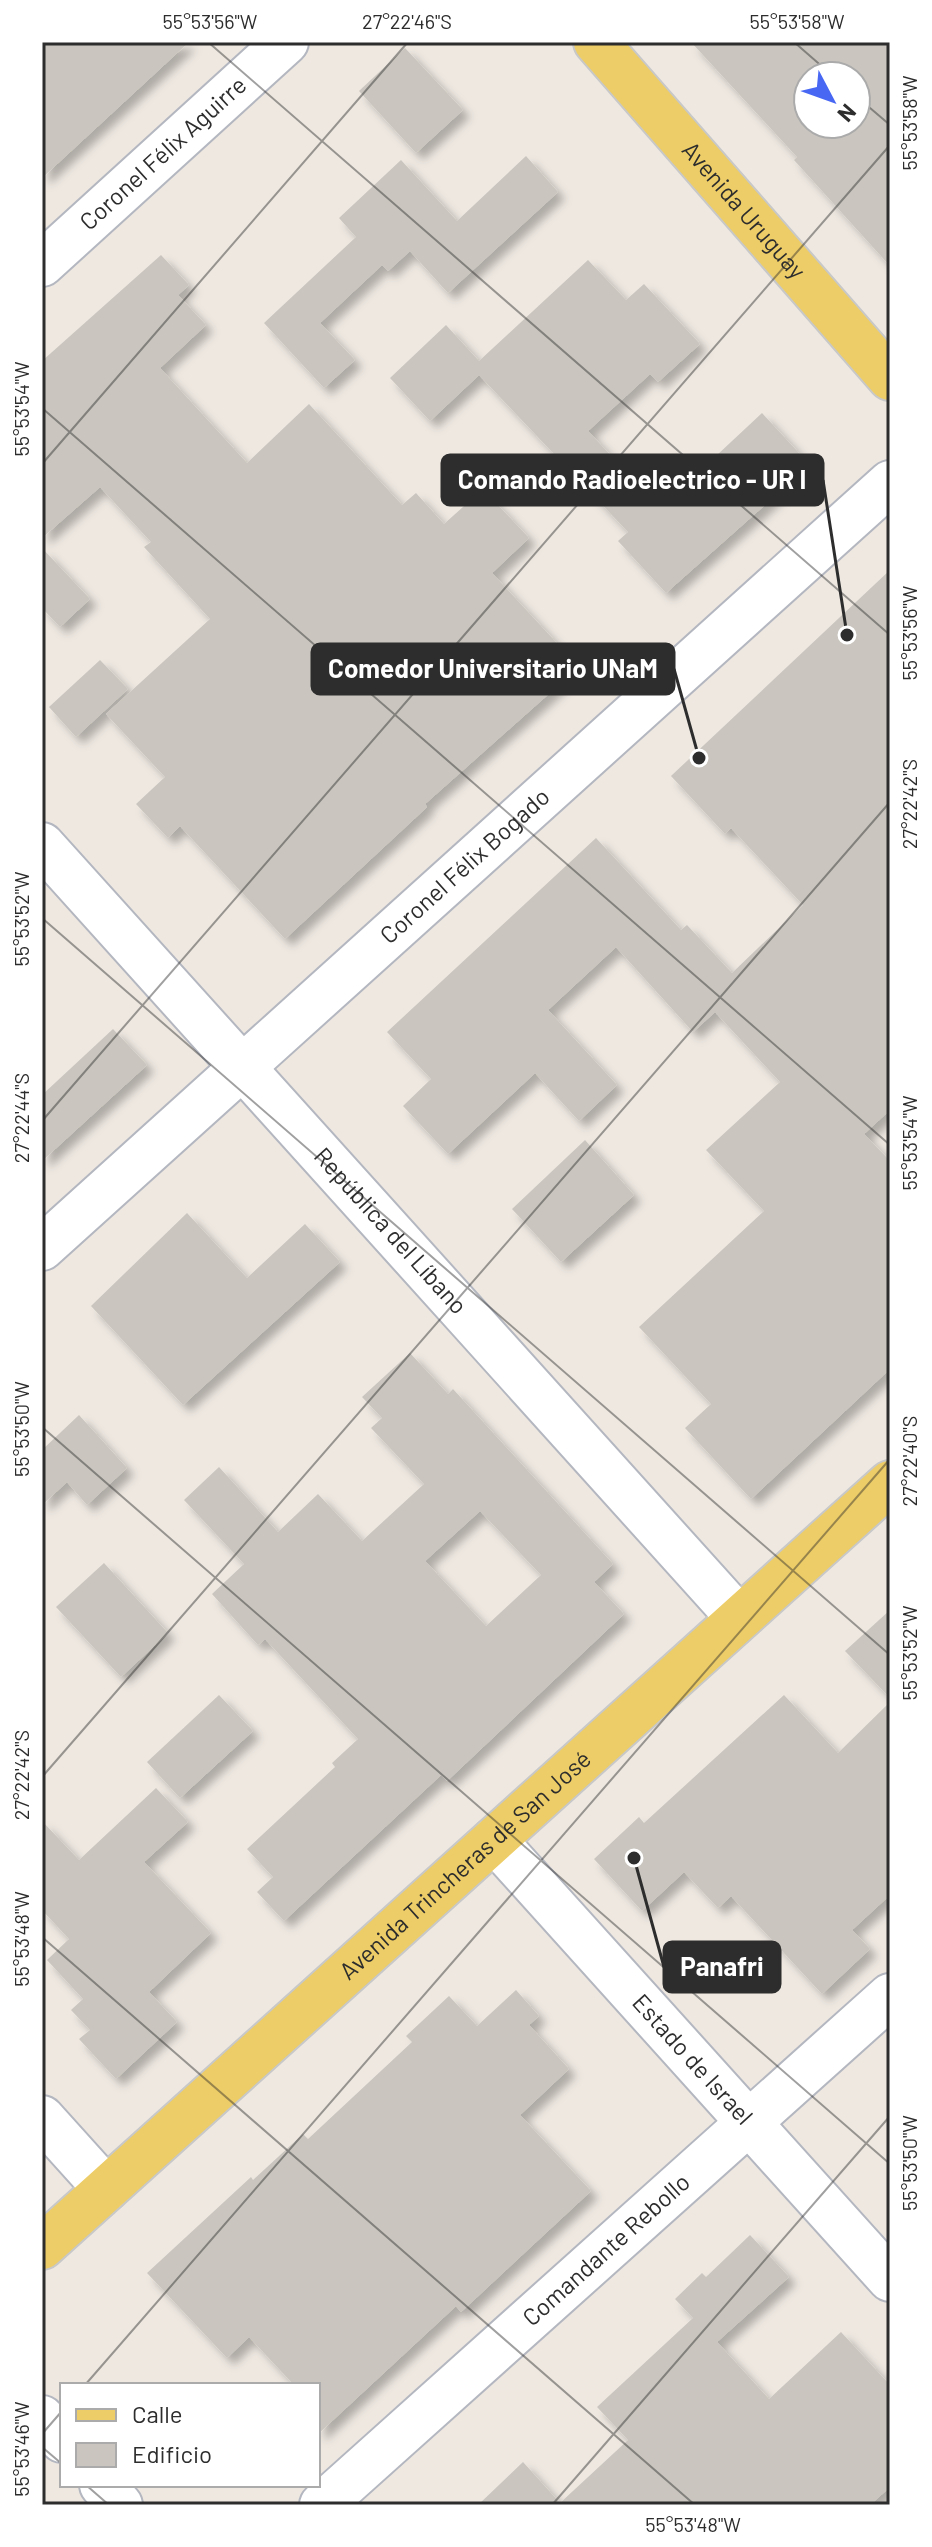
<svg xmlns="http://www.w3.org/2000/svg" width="932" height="2547" font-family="Barlow,sans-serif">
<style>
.building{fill:#cac6bf;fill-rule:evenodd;filter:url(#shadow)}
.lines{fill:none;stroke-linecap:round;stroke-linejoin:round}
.street-casing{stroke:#b4b7c0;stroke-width:48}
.primary-casing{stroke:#c8c8c8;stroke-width:48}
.street{stroke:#fff;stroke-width:44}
.primary{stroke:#edcd67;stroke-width:44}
.ticks{fill:none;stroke:#2d2d2d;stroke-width:2;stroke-opacity:0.45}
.labels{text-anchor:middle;stroke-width:8;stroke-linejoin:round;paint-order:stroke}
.street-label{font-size:24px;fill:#2d2d2d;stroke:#fff}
.leader{fill:none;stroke:#2d2d2d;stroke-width:3}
.callout-dot{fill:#2d2d2d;stroke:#fff;stroke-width:3}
.callout{fill:#2d2d2d;stroke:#2d2d2d;stroke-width:3}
.callout-label{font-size:26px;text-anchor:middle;font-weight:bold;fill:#fff}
.neatline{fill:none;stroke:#2d2d2d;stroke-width:3}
.ticks-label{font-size:20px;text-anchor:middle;fill:#2d2d2d}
</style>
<defs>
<filter id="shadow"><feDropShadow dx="7" dy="7" stdDeviation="4" flood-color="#0004"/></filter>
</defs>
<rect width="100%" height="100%" fill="#eee8e1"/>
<!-- building -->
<g class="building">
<path d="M 42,42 L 189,42 L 42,178 Z"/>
<path d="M 691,42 L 890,42 L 890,266 L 794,160 L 797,157 ZM 808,76 L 856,76 L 856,124 L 808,124 Z"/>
<path d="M 405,48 L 463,110 L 416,153 L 359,91 Z"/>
<path d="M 526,156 L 558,192 L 448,293 L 410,251 L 388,271 L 382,265 L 320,323 L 355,360 L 324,388 L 264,323 L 356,237 L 339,218 L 401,160 L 457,221 Z"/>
<path d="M 161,255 L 189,285 L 178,295 L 206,325 L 160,368 L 247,463 L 309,404 L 402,505 L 416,493 L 444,524 L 483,489 L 529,538 L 492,573 L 579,667 L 425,804 L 427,807 L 285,939 L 180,826 L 168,838 L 136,804 L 165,777 L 106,714 L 210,619 L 144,547 L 151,542 L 100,487 L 42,538 L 42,361 Z"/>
<path d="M 588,260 L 626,300 L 644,284 L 700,344 L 658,382 L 650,374 L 588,431 L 657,505 L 667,496 L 670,499 L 762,413 L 810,465 L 666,593 L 618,541 L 628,532 L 479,375 L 430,421 L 390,378 L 446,325 L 479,361 Z"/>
<path d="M 42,548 L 90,599 L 60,627 L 42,608 Z"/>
<path d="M 890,570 L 890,1110 L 864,1134 L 890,1161 L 890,1369 L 751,1499 L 685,1428 L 711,1404 L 639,1327 L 764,1211 L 706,1150 L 780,1082 L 715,1012 L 693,1032 L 616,947 L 548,1010 L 617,1085 L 579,1121 L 535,1073 L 448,1154 L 403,1106 L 431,1079 L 387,1032 L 596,838 L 681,930 L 687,925 L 732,973 L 803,905 L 731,828 L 725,834 L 671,776 Z"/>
<path d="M 100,660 L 128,689 L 76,737 L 49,707 Z"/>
<path d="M 113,1029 L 147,1065 L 42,1161 L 42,1095 Z"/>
<path d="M 585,1140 L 634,1195 L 561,1262 L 512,1209 Z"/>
<path d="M 187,1213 L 247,1278 L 305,1224 L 340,1262 L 183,1405 L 91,1306 Z"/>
<path d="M 410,1353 L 448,1394 L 453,1389 L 613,1564 L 594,1582 L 624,1614 L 447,1781 L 441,1775 L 284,1921 L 257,1892 L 273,1877 L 247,1849 L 335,1767 L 332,1763 L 358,1739 L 265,1639 L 258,1645 L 212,1594 L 244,1564 L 184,1500 L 219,1467 L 278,1532 L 318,1494 L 362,1541 L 424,1484 L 371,1428 L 382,1418 L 362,1397 ZM 480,1511 L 541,1575 L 486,1626 L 425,1561 Z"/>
<path d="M 79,1415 L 127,1468 L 87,1505 L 67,1482 L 42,1505 L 42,1450 Z"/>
<path d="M 104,1563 L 168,1633 L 121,1677 L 56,1607 Z"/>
<path d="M 890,1610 L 890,1698 L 845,1651 Z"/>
<path d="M 219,1695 L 253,1731 L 180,1798 L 147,1762 Z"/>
<path d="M 784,1695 L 838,1753 L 890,1702 L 890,1895 L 852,1930 L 870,1949 L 822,1994 L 731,1896 L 718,1908 L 684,1872 L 642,1911 L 594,1859 L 639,1817 L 644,1823 Z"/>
<path d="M 156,1788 L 188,1822 L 144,1862 L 211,1933 L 149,1992 L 177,2022 L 116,2079 L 79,2039 L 90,2030 L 71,2010 L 83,1999 L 47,1960 L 69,1939 L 42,1910 L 42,1821 L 79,1860 Z"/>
<path d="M 516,1990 L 539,2016 L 529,2025 L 569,2069 L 520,2115 L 591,2191 L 461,2312 L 456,2306 L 318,2434 L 318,2385 L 294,2385 L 249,2337 L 227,2358 L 147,2273 L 251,2177 L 253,2180 L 303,2134 L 308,2139 L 412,2042 L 406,2036 L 449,1996 L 477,2026 Z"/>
<path d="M 750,2235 L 789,2277 L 717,2342 L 769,2399 L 841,2332 L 890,2385 L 890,2487 L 870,2505 L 478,2505 L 523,2462 L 560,2503 L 628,2440 L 597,2407 L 693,2318 L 675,2299 L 702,2273 L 706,2277 Z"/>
</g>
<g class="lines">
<!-- street casing -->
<g class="street-casing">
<g id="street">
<path id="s1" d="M 42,264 L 286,42"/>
<path id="s2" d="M 42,845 L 739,1618"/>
<path id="s3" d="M 42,1248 L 890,483"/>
<path id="s4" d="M 494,1840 L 890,2279"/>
<path d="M 42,2118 L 106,2189"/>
<path d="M 42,2418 L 62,2440"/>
<path d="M 102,2485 L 120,2505"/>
<path id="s5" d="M 322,2505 L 890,1996"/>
</g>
</g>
<!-- primary casing -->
<g class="primary-casing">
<g id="primary">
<path id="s6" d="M 596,42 L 890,378"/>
<path id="s7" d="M 42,2247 L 890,1483"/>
</g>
</g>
<!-- street -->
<use href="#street" class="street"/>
<!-- primary -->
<use href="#primary" class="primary"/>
</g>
<!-- ticks -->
<path class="ticks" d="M 208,42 L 890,635M 794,42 L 833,76M 856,96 L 890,125M 42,408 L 890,1145M 42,464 L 408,42M 42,918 L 890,1655M 42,1121 L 890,145M 42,1427 L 890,2164M 42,1777 L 890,802M 42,1937 L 695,2505M 85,2385 L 890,1459M 42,2434 L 62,2411M 42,2447 L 62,2464M 86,2485 L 109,2505M 552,2505 L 890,2116"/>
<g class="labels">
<!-- street labels -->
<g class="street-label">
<text dy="8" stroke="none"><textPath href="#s1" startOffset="164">Coronel Félix Aguirre</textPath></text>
<text dy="8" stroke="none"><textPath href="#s6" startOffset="224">Avenida Uruguay</textPath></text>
<text dy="8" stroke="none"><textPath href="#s3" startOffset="570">Coronel Félix Bogado</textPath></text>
<text dy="8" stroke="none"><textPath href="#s2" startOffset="520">República del Líbano</textPath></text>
<text dy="8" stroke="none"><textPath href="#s7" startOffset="570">Avenida Trincheras de San José</textPath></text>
<text dy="8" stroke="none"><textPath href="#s4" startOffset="296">Estado de Israel</textPath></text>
<text dy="8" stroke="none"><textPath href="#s5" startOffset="382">Comandante Rebollo</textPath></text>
</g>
</g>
<!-- callouts -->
<path class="leader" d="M847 635L823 480M699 758L674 669M634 1858L664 1967"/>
<g class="callout-dot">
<circle cx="847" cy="635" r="8"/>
<circle cx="699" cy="758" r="8"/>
<circle cx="634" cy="1858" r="8"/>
</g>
<g class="callout">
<rect x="442" y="455" width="381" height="50" rx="8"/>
<rect x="312" y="644" width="362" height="50" rx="8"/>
<rect x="664" y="1942" width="116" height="50" rx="8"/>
</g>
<g class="callout-label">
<text x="632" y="489">Comando Radioelectrico - UR I</text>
<text x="493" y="678">Comedor Universitario UNaM</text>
<text x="722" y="1976">Panafri</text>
</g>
<!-- border -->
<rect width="932" height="2547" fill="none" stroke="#ffffff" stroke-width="88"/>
<!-- legend -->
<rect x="60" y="2383" width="260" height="104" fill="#ffffff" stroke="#ababab" stroke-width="2"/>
<rect x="76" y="2409" width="40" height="12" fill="#edcd67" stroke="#ababab" stroke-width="2"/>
<text x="132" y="2423" font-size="24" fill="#2d2d2d">Calle</text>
<rect x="76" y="2443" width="40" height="24" fill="#cac6bf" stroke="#ababab" stroke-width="2"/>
<text x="132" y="2463" font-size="24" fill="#2d2d2d">Edificio</text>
<!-- north arrow -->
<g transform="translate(832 100) rotate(131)"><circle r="38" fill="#ffffff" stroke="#ababab" stroke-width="2"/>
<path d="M0-6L14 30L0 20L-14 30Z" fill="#4868f4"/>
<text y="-12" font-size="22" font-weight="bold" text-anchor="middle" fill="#2d2d2d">N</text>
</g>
<rect x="44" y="44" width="844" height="2459" class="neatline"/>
<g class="ticks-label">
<text x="210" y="29">55°53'56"W</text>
<text x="407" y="29">27°22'46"S</text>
<text x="797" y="29">55°53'58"W</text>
<text transform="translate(910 123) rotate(-90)" y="7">55°53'58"W</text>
<text transform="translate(22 409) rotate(-90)" y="7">55°53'54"W</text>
<text transform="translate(910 633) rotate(-90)" y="7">55°53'56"W</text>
<text transform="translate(910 804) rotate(-90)" y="7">27°22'42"S</text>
<text transform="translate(22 919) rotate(-90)" y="7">55°53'52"W</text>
<text transform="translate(22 1118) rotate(-90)" y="7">27°22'44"S</text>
<text transform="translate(910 1143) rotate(-90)" y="7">55°53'54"W</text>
<text transform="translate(22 1429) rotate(-90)" y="7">55°53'50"W</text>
<text transform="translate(910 1461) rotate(-90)" y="7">27°22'40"S</text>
<text transform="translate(910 1653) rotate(-90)" y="7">55°53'52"W</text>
<text transform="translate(22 1775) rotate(-90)" y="7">27°22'42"S</text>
<text transform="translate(22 1939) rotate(-90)" y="7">55°53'48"W</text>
<text transform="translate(910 2163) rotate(-90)" y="7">55°53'50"W</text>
<text transform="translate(22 2449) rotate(-90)" y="7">55°53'46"W</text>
<text x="693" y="2532">55°53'48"W</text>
</g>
</svg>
